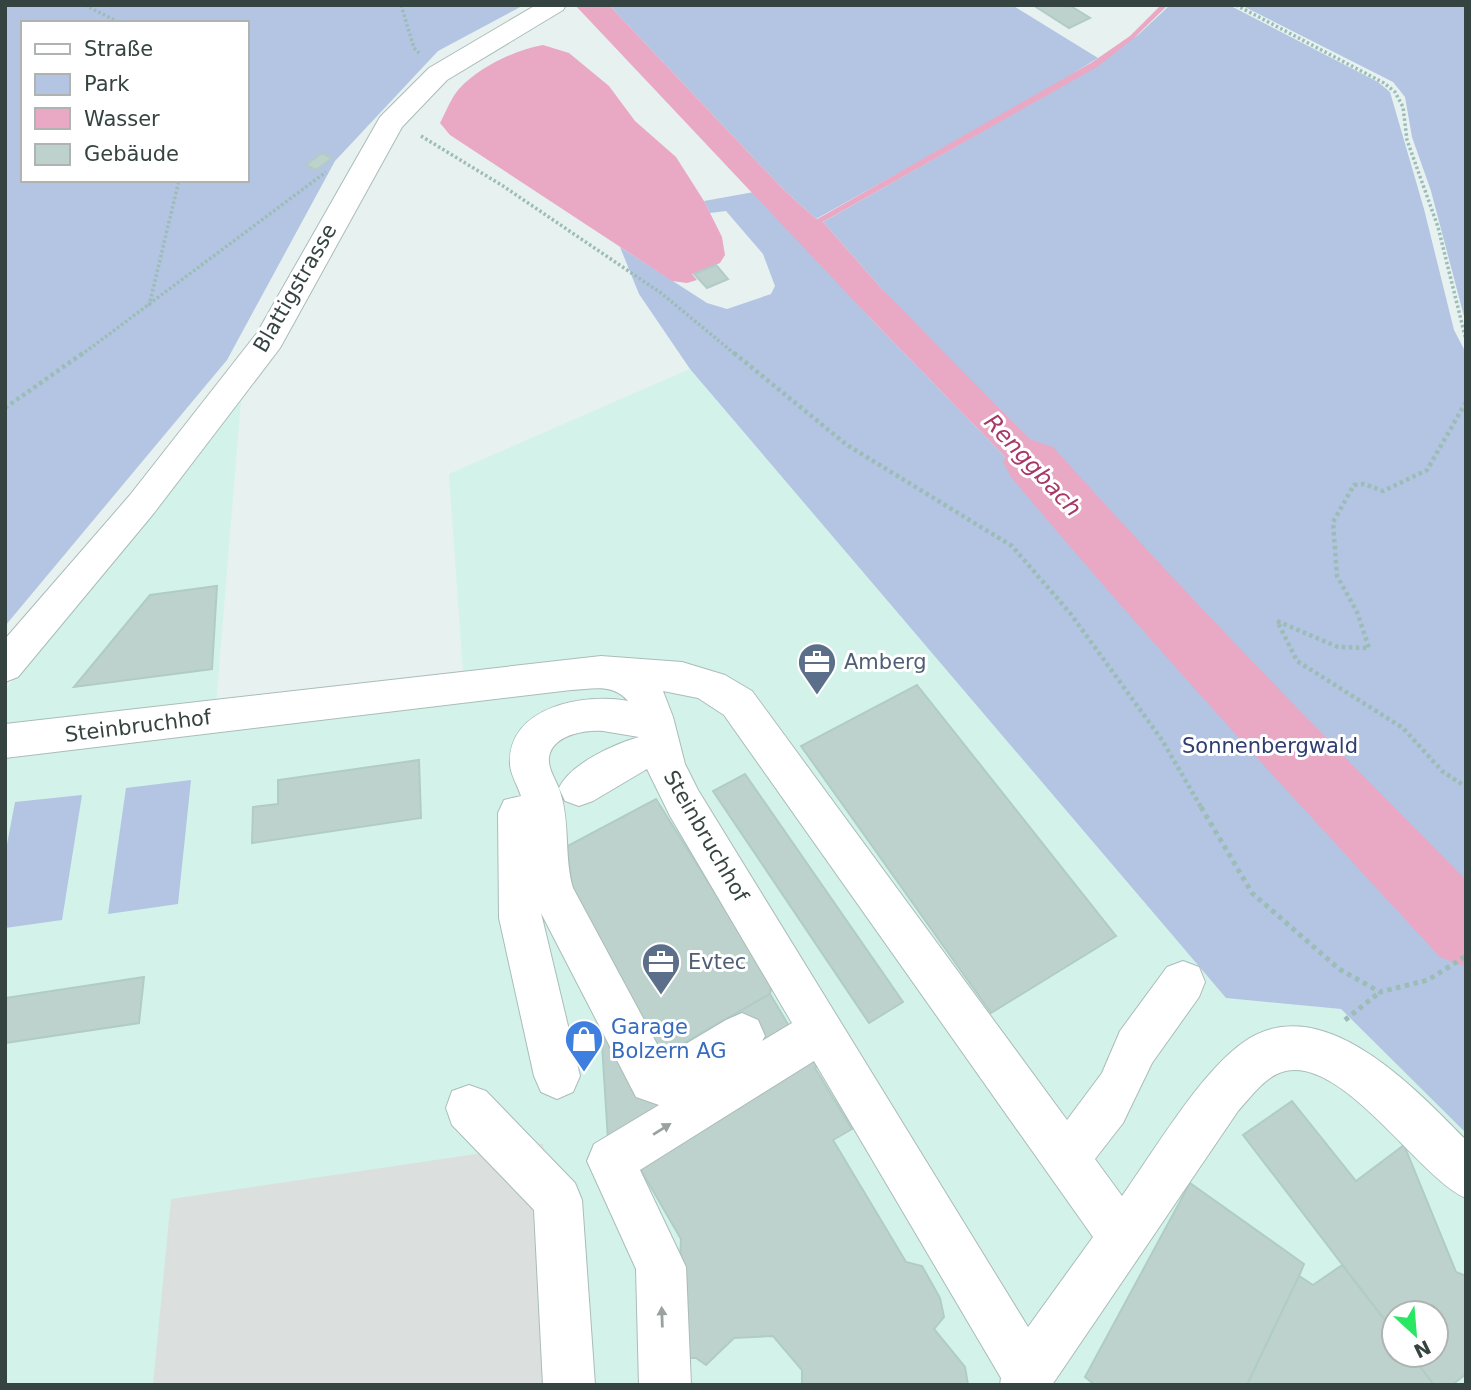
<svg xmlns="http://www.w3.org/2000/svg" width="1471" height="1390" font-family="'DejaVu Sans',sans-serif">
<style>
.commercial{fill:#d3f2ea;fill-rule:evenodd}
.green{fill:#b3c5e2;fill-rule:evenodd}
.parking{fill:#dbe0df}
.water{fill:#e9a8c4}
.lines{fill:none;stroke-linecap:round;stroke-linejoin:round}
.stream{fill:#e9a8c4;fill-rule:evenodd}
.river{fill:#e9a8c4;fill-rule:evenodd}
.building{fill:#bdd2cd;stroke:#b1ccc6;stroke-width:2}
.minor-casing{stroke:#aabcb9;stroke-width:2}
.path-far2{stroke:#9cbcb6;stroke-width:3.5;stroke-dasharray:2.5 2.5;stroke-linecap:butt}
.path-far1{stroke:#9cbcb6;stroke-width:4.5;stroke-dasharray:3.5 3.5;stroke-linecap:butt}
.path{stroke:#9cbcb6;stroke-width:5;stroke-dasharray:4.5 4.5;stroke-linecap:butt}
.minor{fill:#fff;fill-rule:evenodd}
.oneway{fill:#9aa2a0}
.labels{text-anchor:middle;stroke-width:6;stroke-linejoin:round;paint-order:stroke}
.street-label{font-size:21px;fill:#364441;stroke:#fff}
.service-label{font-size:21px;fill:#4e5e75;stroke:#fff;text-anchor:start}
.park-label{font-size:21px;fill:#2f3d70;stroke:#fff}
.shop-label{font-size:21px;fill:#366cbe;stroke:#fff;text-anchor:start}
.water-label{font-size:23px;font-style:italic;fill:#a63967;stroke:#fff}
</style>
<rect width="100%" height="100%" fill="#e6f1f0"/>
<!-- commercial -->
<path class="commercial" d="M 690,369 L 1226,998 L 1341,1009 L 1466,1133 L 1466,1385 L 5,1385 L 5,690 L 170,493 L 241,400 L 216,705 L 463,671 L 449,474 ZM 1394,1313 L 1436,1313 L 1436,1355 L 1394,1355 Z"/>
<!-- green -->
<g class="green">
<path d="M 5,5 L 524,5 L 438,51 L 335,161 L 227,360 L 5,626 ZM 23,23 L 247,23 L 247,180 L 23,180 Z"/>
<path d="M 609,5 L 1012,5 L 1098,58 L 1040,94 L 816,219 L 783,189 Z"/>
<path d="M 1170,5 L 1229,5 L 1378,82 L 1390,92 L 1424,209 L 1454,330 L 1466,353 L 1466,1133 L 1341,1009 L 1226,998 L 690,369 L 639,294 L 620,247 L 707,303 L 727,309 L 771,294 L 775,286 L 763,254 L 726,211 L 710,213 L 704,201 L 754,192 L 874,322 L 1082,536 L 881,288 L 823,222 L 1087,72 L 1139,34 Z"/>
<path d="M 1241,5 L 1466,5 L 1466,324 L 1431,191 L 1412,137 L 1405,97 L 1393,82 Z"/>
<path d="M 191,780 L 178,904 L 108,914 L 126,788 Z"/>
<path d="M 82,795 L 62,920 L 5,928 L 5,855 L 15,802 Z"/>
</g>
<!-- parking -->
<path class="parking" d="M 543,1144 L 556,1385 L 153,1385 L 171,1199 Z"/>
<!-- water -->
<g class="water">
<path d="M 575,5 L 609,5 L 783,189 L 816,219 L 823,222 L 881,288 L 1111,522 L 1082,536 L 874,322 Z"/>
<path d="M 543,45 L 569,53 L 609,86 L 635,121 L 676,157 L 704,201 L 722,237 L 725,255 L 720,263 L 692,274 L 697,280 L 687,283 L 672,281 L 450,135 L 440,123 C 446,112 451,98 459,89 C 479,67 515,50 543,45 Z"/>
</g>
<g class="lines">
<!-- stream -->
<path class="stream" d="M 1161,5 L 1168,5 L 1134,38 L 1097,67 L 812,228 L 809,229 L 805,226 L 1091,63 L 1130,36 Z"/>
<!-- river -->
<path class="river" d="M 1032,440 L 1053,447 C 1186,595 1325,738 1466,880 L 1466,967 L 1440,957 C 1294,799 1149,642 1011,477 L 1003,462 L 1011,447 Z"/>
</g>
<!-- building -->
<g class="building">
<path d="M 1033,5 L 1069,5 L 1090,18 L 1069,28 Z"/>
<path d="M 322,153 L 332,158 L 316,170 L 306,165 Z"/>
<path d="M 716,265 L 728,279 L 707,288 L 694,274 Z"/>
<path d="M 217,586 L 212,669 L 74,687 L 150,595 Z"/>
<path d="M 917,685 L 1116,936 L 991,1013 L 801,746 Z"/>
<path d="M 419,760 L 421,818 L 252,843 L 253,807 L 278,804 L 278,780 Z"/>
<path d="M 745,774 L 903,1002 L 869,1023 L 713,791 Z"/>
<path d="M 656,799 L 772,984 L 770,994 L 660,1057 L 549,856 Z"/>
<path d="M 572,895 L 660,1057 L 770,994 L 792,1031 L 819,1064 L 815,1068 L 852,1129 L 833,1140 L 906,1262 L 922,1266 L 940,1298 L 944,1317 L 934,1329 L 965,1367 L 968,1385 L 802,1385 L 802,1370 L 773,1336 L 734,1338 L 706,1365 L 696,1358 L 676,1358 L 681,1239 L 620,1134 L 608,1140 L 600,1012 L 541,913 Z"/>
<path d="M 144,977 L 139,1023 L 5,1043 L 5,998 Z"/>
<path d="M 1292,1101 L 1356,1181 L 1404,1145 L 1456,1272 L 1466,1276 L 1466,1374 L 1452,1385 L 1434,1385 L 1411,1355 L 1436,1355 L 1436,1313 L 1394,1313 L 1394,1332 L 1243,1135 Z"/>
<path d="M 1190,1183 L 1304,1264 L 1299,1276 L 1247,1385 L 1095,1385 L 1085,1377 Z"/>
<path d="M 1342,1265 L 1394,1332 L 1394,1355 L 1411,1355 L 1434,1385 L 1247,1385 L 1299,1276 L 1313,1285 Z"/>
</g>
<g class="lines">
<!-- minor casing -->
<g class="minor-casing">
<g id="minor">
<path d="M 536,5 L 566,5 L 563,10 L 447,80 L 402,127 L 280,348 L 154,513 L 18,677 L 5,682 L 5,639 L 130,495 L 257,333 L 380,117 L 429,68 Z"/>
<path d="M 601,656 L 682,662 L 725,675 L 752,691 L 1067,1120 L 1102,1073 L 1120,1031 L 1167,967 L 1183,961 L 1199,967 L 1205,982 L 1199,997 L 1152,1063 L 1123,1123 L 1095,1159 L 1122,1196 C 1154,1151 1198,1076 1241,1044 C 1319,985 1414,1087 1466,1140 L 1466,1198 C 1418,1178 1336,1045 1277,1074 C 1262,1081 1249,1099 1238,1111 L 1052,1385 L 1000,1385 L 1001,1378 L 814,1061 L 640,1170 L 686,1267 L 691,1385 L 639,1385 L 636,1269 L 587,1161 L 594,1144 L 659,1105 L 636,1097 L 541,913 L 580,1076 L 573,1092 L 557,1099 L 541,1092 L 534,1076 L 499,918 L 498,813 L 504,800 L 521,796 C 518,786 511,776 510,765 C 507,706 585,693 628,701 C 613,683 592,689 571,690 L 5,758 L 5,724 ZM 663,691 L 698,698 L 724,715 L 1093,1237 L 1028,1327 L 698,790 L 685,764 L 673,717 ZM 603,731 L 639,737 C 614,744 570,764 559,788 L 565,801 L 579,806 L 593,801 L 647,769 L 670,816 L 792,1023 L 762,1041 L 765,1036 L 758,1020 L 742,1013 L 726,1020 L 664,1057 L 573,888 C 564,857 570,825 561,795 C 558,781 545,768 550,753 C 557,734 586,730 603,731 Z"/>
<path d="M 469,1085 L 486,1091 L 575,1183 L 582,1200 L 595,1385 L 543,1385 L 534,1210 L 452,1125 L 446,1108 L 452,1091 Z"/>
</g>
</g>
<!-- path-far2 -->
<g class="path-far2">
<path d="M 85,5 L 120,23"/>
<path d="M 401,5 L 414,48 L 419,53"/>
<path d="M 1236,5 L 1384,83 L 1395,92 L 1403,107 L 1407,140 L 1438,227 L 1466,340"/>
<path d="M 421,136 L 503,186 L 661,293 L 736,355"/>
<path d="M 149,306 L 179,180"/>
<path d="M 81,355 L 326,172"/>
</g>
<!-- path-far1 -->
<g class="path-far1">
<path d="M 734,353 L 847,445 L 1012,546 L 1070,613 L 1162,740 L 1202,809"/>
<path d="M 1466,402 L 1427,470 L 1383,491 L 1364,484 L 1354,485 L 1333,522 L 1337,576 L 1357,612 L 1369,648 L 1338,647 L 1277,621 L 1297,661 L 1403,728 L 1442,771 L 1466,787"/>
<path d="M 5,408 L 83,353"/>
</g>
<!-- path -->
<g class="path">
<path d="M 1201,807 L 1252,893 L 1339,969 L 1380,992 L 1428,980 L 1466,956"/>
<path d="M 1345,1020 L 1380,992"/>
</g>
<!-- minor -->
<use href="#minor" class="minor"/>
</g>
<!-- one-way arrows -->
<defs><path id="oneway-solid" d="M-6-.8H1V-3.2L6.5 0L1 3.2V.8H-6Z" transform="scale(1.75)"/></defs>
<g class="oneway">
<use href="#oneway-solid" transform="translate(662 1129) rotate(-32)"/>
<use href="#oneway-solid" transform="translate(662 1317) rotate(-92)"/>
</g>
<!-- icons -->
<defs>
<g id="office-pin" transform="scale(2.0125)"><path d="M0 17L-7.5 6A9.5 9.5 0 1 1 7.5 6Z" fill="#5c6f8a" stroke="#fff"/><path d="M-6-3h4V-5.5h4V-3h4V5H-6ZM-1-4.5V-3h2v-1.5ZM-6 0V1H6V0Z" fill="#fff"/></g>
<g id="shop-pin" transform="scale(2.0125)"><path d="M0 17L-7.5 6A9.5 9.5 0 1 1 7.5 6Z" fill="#3f7fe0" stroke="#fff"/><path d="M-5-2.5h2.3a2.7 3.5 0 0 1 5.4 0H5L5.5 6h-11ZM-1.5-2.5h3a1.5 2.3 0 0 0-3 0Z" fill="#fff"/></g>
</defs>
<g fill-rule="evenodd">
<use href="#office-pin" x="817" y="662"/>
<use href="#office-pin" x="661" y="962"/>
<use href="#shop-pin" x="584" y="1039"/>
</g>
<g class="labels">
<!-- street labels -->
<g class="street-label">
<text transform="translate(295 288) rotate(-60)" y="7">Blattigstrasse</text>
<text transform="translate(138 726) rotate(-7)" y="7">Steinbruchhof</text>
<text transform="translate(706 836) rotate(60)" y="7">Steinbruchhof</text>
</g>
<!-- service labels -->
<g class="service-label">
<text x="844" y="669">Amberg</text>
<text x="688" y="969">Evtec</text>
</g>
<!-- park labels -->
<g class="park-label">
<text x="1270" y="753">Sonnenbergwald</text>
</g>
<!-- shop labels -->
<g class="shop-label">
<text x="611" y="1034">Garage<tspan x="611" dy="24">Bolzern AG</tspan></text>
</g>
<!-- water labels -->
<g class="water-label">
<text transform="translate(1033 465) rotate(47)" y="8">Renggbach</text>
</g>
</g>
<!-- border -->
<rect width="1471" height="1390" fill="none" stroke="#364441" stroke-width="14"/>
<!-- legend -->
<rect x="21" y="21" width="228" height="161" fill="#ffffff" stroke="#afb4b3" stroke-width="2"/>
<rect x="35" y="44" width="35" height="10" fill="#ffffff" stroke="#afb4b3" stroke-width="2"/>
<text x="84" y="56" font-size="21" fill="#364441">Straße</text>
<rect x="35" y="74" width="35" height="21" fill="#b3c5e2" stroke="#afb4b3" stroke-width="2"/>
<text x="84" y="91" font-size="21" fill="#364441">Park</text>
<rect x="35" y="108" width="35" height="21" fill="#e9a8c4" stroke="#afb4b3" stroke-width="2"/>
<text x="84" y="126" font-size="21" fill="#364441">Wasser</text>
<rect x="35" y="144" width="35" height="21" fill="#bdd2cd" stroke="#afb4b3" stroke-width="2"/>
<text x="84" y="161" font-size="21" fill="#364441">Gebäude</text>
<!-- north arrow -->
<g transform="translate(1415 1334) rotate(154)"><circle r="33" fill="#ffffff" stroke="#afb4b3" stroke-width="2"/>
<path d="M0-5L12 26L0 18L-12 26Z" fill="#29e663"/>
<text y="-10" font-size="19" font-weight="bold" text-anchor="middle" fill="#364441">N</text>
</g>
</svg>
